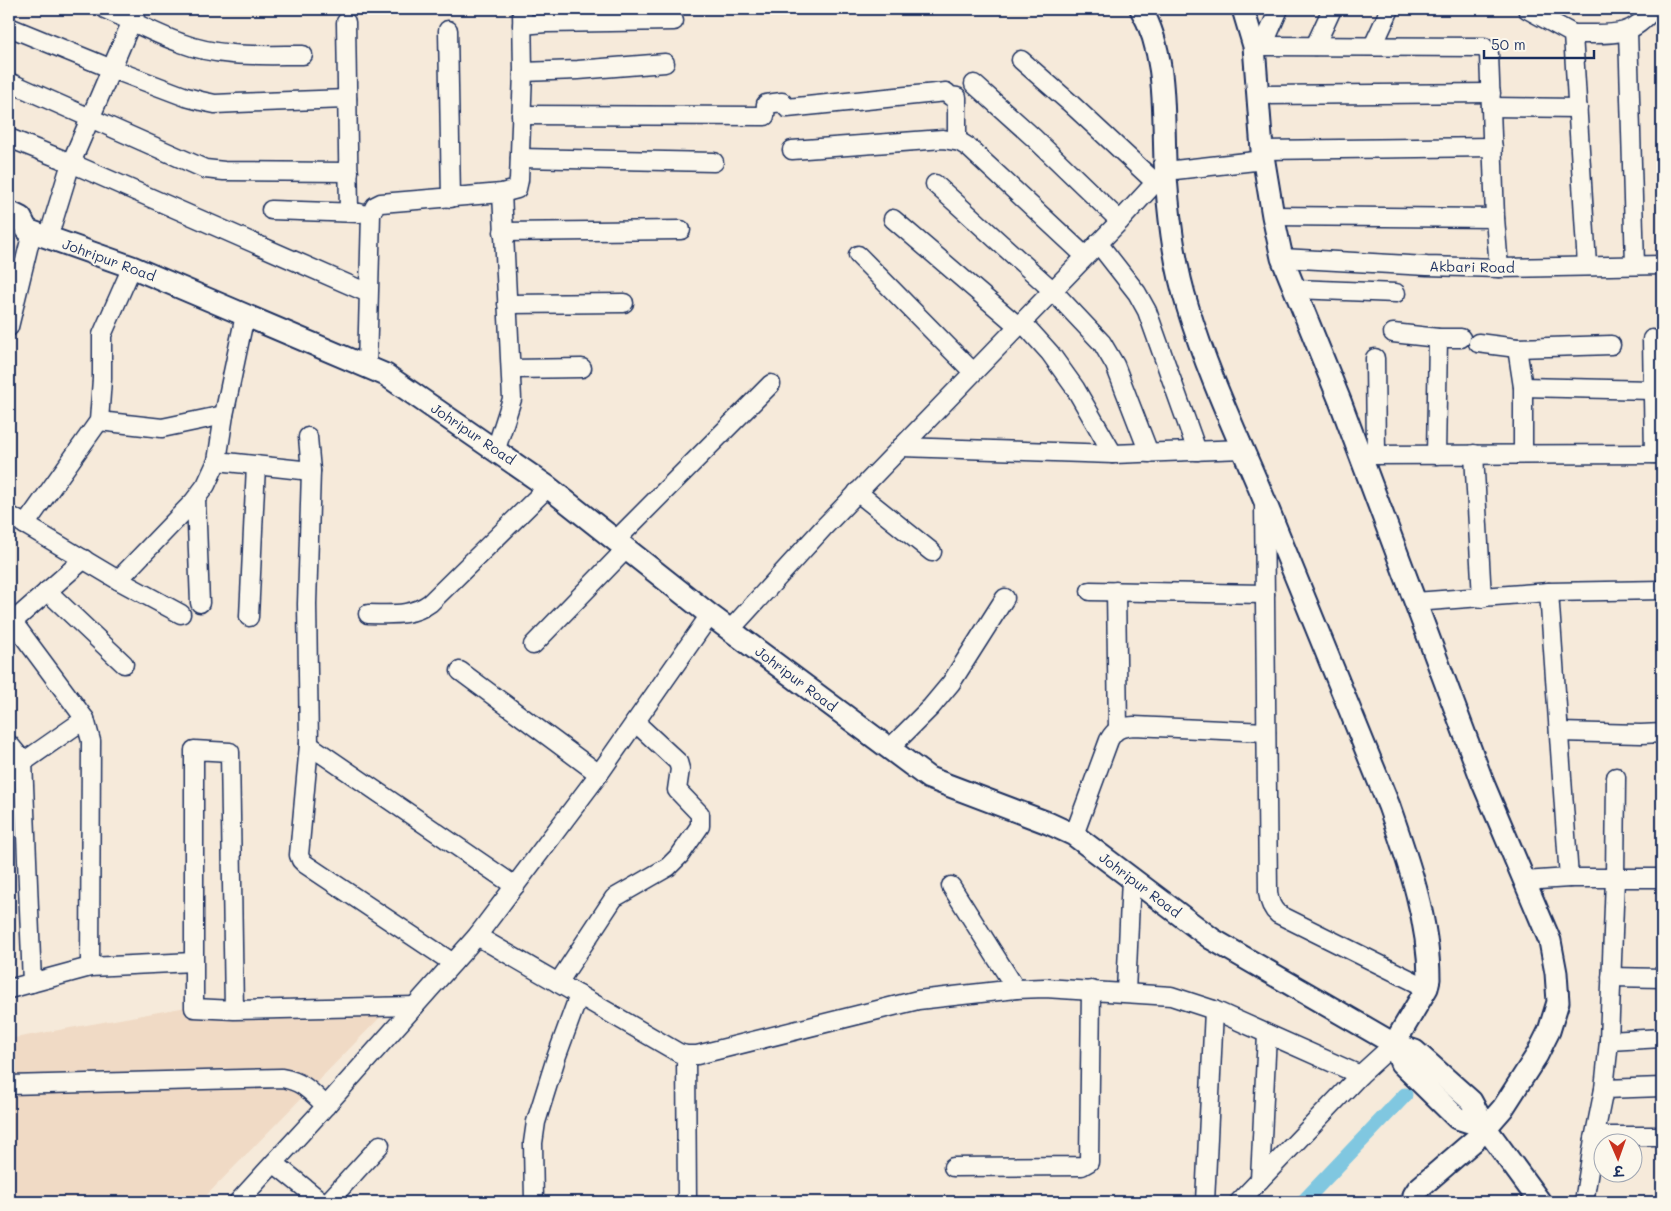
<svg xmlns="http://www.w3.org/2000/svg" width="1671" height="1211" font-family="Mali,'Playpen Sans Deva',sans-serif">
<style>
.built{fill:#f0dac5}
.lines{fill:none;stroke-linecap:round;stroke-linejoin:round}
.canal{stroke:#80c7e0;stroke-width:15}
.minor-casing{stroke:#1b2f5e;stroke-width:21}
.tertiary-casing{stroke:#1b2f5e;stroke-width:25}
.minor{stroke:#fbf7ec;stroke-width:18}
.tertiary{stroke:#fbf7ec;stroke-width:21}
.labels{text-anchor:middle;stroke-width:4;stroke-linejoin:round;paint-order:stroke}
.street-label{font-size:14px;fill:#1b2f5e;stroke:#fbf7ec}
</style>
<rect width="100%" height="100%" fill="#f6eada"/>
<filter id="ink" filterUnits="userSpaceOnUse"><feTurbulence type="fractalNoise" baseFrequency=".02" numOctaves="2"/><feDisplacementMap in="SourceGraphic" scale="10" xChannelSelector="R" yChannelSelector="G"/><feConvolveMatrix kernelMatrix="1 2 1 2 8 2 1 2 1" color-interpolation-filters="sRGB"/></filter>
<g filter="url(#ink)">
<!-- built -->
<path class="built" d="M 394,1003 L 200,1202 L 9,1202 L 9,1039 L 192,1006 Z"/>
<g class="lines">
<!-- canal -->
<path class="canal" d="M 1303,1202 L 1405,1095"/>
<!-- minor casing -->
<g class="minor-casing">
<g id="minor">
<path d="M 105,9 C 130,20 155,34 181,43 C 220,58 262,55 303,55"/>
<path d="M 1527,9 L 1573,34 L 1587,266"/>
<path d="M 346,22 L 349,212"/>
<path d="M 522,25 L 546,23 L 674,21"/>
<path d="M 9,27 L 112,69 L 186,97 L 201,101 L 215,104 L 237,103 L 347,99"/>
<path d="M 448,30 L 451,198"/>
<path d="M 1628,31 L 1635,265"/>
<path d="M 1573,34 C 1608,33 1630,40 1653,9"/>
<path d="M 1254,46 L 1484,47 L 1489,54 L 1495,218 L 1499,268"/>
<path d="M 1263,46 L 1279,9"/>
<path d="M 1315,46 L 1332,9"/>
<path d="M 1373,46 L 1390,9"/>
<path d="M 1021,60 L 1069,102 L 1155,182"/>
<path d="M 523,72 L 578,70 L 665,63"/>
<path d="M 9,82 L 205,169 L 224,171 L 349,172"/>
<path d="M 974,84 L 1034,138 L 1120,221"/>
<path d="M 1258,95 L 1491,93"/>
<path d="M 1491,107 L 1578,108"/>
<path d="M 521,115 L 765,116 L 766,104 L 782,102 L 787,108 L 946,92 L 950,96 L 957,97 L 957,141"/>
<path d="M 9,138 L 71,163 L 368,293"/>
<path d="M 792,150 L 943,139 L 960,142 L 968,147 L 1085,256"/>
<path d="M 1262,150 L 1493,147"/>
<path d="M 520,158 L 714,162"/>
<path d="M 935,184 L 1052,290 L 1102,343 L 1115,365 L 1149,453"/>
<path d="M 271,210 L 360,213"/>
<path d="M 1273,216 L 1495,218"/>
<path d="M 893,219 L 1018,326"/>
<path d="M 503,232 L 681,230"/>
<path d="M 48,238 L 71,163 L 137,9"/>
<path d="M 1098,243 L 1137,293 L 1147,311 L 1197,451"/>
<path d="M 858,255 L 973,372"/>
<path d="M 1282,258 L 1427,266 L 1499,268 L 1662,265"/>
<path d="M 1295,289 L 1396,293"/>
<path d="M 507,304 L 624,303"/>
<path d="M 1022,322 L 1050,353 L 1075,388 L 1113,454"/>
<path d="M 9,327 L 32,232"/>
<path d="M 1393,333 L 1438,338 L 1461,338"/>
<path d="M 1652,339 L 1654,454"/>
<path d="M 1478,343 L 1517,348 L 1611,345"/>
<path d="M 1517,348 L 1523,387 L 1523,454"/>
<path d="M 1375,358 L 1376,455"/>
<path d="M 367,367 L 371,214 L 375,206 L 381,203 L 502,193 L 517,189 L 519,180 L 523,72 L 522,9"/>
<path d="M 511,369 L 582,368"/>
<path d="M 1523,387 L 1652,390"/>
<path d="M 99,421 L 162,428 L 224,415"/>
<path d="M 308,437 L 311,471 L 307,604 L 309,745 L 299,855 L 301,860 L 305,864 L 453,963"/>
<path d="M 901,447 L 1113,454 L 1243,449"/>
<path d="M 496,449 L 512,399 L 502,193"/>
<path d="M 1474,454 L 1482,598"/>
<path d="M 1360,455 L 1662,454"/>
<path d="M 1436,455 L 1438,338"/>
<path d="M 217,461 L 311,471"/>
<path d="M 857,492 L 932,552"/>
<path d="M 196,499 L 200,603"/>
<path d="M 1264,504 L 1268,892 C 1269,901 1271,908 1278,914 L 1427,988"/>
<path d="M 9,515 L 118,580 L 181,614"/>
<path d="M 25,525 L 99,421 L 102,379 L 102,335 L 132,267"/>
<path d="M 615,541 L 771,384"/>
<path d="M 118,580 L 194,501 L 206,485 L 217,461 L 224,415 L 245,315"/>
<path d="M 47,591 L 124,664"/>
<path d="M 1090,591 L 1265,594"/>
<path d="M 1116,591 L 1118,728"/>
<path d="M 1549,592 L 1569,878"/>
<path d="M 1415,602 L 1549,592 L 1662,590"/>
<path d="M 368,614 C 390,614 411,617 430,603 L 548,487"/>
<path d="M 249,617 L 256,465"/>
<path d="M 9,619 L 13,622 L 85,719 L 91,741 L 90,967"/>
<path d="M 9,625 L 84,559"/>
<path d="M 730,630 L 825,526 L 1120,221 L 1166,171 L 1264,160"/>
<path d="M 533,645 L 626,549"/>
<path d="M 460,671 L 599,774"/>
<path d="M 1559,732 L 1641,734 L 1662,733"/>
<path d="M 9,744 L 23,761 L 32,983"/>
<path d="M 309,745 L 515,886"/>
<path d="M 889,749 L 931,707 L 951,683 L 1005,598"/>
<path d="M 9,772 L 85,719"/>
<path d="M 1074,835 L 1109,740 C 1115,729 1121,727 1134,726 L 1266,732"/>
<path d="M 1524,881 L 1569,878 L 1662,878"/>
<path d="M 951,886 L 1016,989"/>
<path d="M 477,936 L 679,1053 L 686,1055 L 697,1055 L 918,1000 L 1016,989 L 1045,988 L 1171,996 L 1214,1010 L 1360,1075"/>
<path d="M 1611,977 L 1662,978"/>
<path d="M 558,983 L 614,898 L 668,867 L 680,855 L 700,826 L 700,814 L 677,790 L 680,769 L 678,762 L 635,722"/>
<path d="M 9,989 L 90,967 L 193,962"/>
<path d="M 1126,992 L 1131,878"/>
<path d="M 234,1010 L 194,1008 L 194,750 L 230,752 L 234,1010 L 415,1006"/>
<path d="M 1609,1041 L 1662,1038"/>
<path d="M 686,1055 L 687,1202"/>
<path d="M 9,1085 L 282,1078 C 304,1082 310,1091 326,1106"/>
<path d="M 1604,1089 L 1662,1087"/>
<path d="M 1594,1139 L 1602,1136 L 1662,1136"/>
<path d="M 274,1163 L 322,1202"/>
<path d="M 953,1167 L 1082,1166 L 1089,1162 L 1091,990"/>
<path d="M 1260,1180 L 1267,1034"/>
<path d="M 238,1202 L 326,1106 L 477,936 L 599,774 L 710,615"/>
<path d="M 328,1202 L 380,1145"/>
<path d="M 534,1202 L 533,1143 L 536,1122 L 556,1058 L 579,995"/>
<path d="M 1205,1202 L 1214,1010"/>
<path d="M 1239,1202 L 1360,1075 L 1394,1044"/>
<path d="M 1584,1202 L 1594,1139 L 1604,1089 L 1609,1041 L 1615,878 L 1616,777"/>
</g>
</g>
<!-- tertiary casing -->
<g class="tertiary-casing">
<g id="tertiary">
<path d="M 1141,9 C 1167,54 1163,111 1165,161 C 1168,210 1173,261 1188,308 C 1208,375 1239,439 1266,504 C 1307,605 1348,705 1389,806 C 1408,861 1429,919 1429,979 L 1427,988 L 1394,1044 L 1401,1063 L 1457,1118 L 1485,1127"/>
<path d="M 1243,9 L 1254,46 L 1262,150 L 1273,216 L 1282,258 L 1340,401 L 1483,783 L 1550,941 L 1556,973 L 1558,1002 L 1549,1031 L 1537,1055 L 1503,1108 L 1476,1139 L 1418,1189 L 1414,1195 L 1417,1202"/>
<path d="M 9,212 L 21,218 L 27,230 L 132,267 L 386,375 L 548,487 L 710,615 L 929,778 L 1048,823 L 1074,835 L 1212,939 L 1394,1044 L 1415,1051 L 1471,1101 L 1485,1127 L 1540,1202"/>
</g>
</g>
<!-- minor -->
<use href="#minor" class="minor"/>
<!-- tertiary -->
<use href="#tertiary" class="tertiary"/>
</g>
</g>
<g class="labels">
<!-- street labels -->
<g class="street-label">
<text transform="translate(109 260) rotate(20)" y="5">Johripur Road</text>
<text transform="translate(1472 267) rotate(1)" y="5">Akbari Road</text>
<text transform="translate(473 434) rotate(34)" y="5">Johripur Road</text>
<text transform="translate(796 679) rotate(37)" y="5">Johripur Road</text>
<text transform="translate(1140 885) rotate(37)" y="5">Johripur Road</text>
</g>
</g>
<!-- margin -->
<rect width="1671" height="1211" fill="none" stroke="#fbf7ec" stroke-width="30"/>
<rect x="15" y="15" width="1641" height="1181" fill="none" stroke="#1b2f5e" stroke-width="2" filter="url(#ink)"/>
<!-- north arrow -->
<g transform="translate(1618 1158) rotate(178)"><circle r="24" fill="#fbf7ec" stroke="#a1a7b3"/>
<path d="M0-4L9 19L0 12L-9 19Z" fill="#c8321e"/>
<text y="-8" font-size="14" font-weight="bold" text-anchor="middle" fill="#1b2f5e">उ</text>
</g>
<!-- scale -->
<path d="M1484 50v8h110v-8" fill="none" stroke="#1b2f5e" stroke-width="2.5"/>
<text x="1491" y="50" font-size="15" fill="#1b2f5e" stroke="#fbf7ec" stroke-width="4" paint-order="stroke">50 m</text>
</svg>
